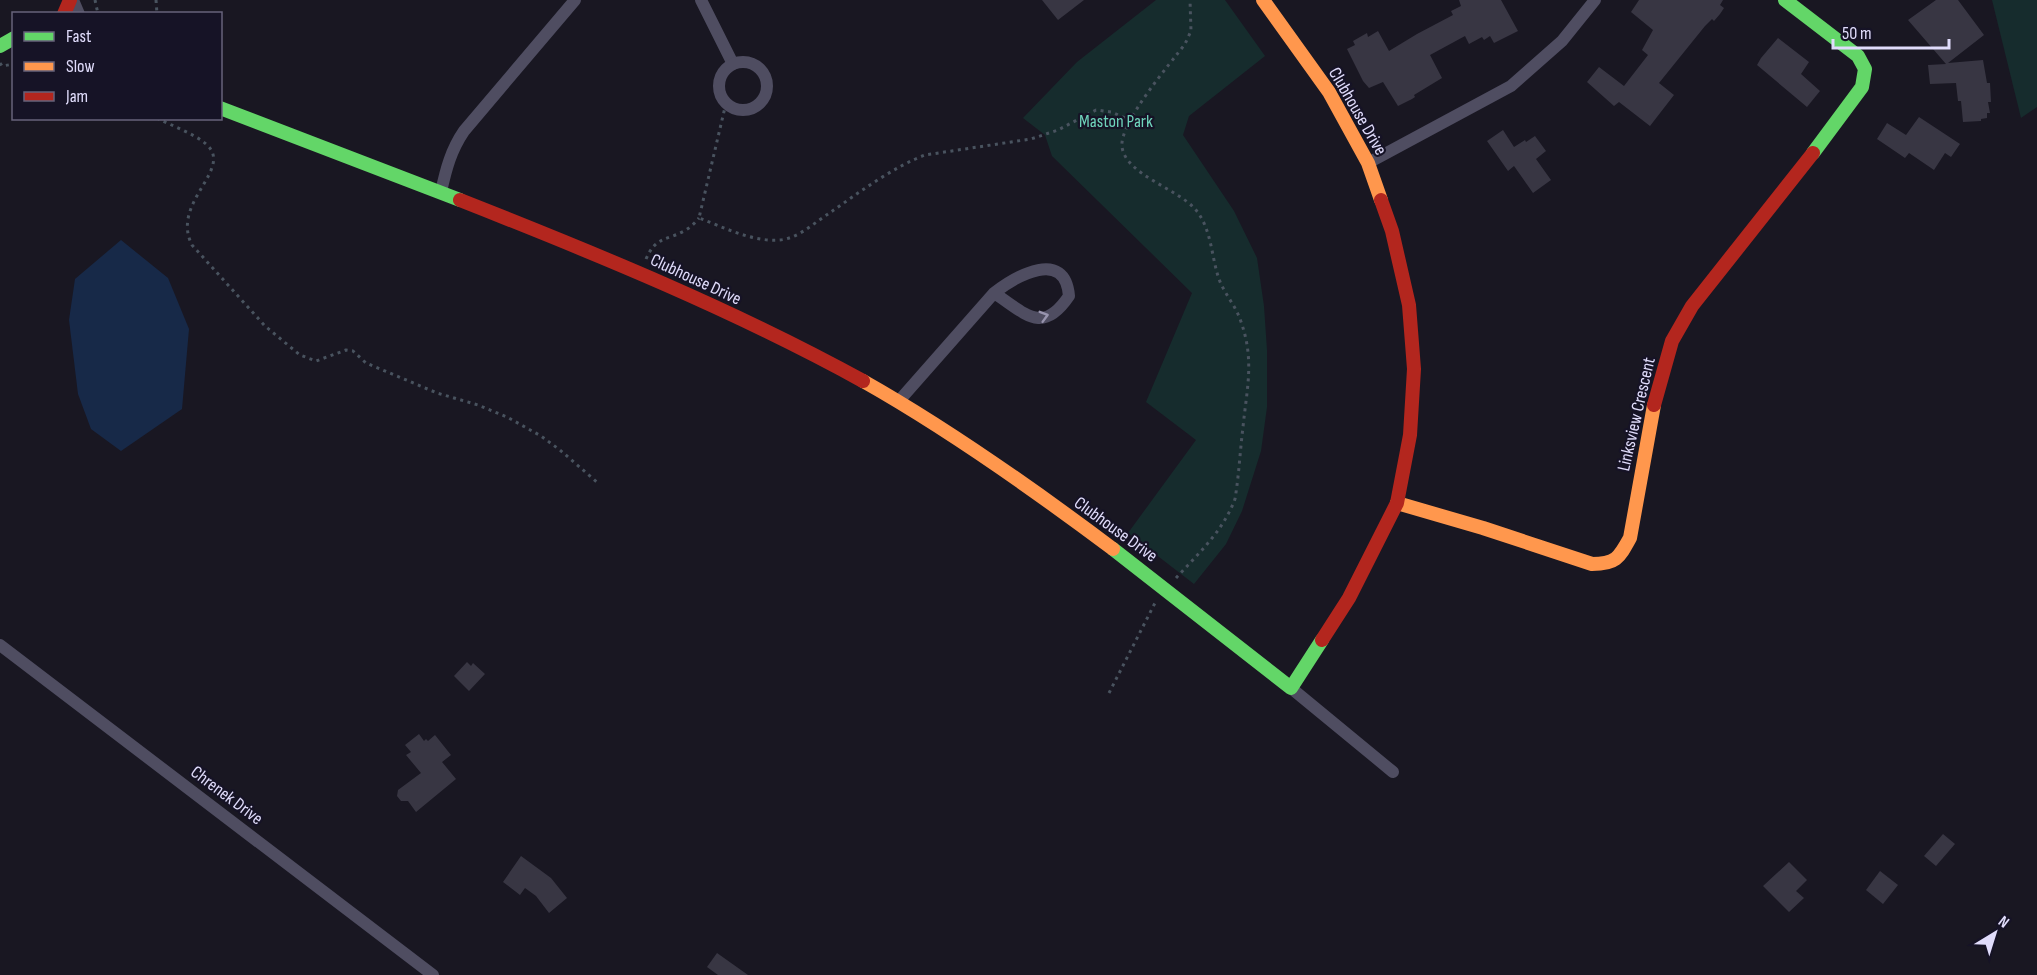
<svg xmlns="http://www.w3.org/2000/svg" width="2037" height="975" font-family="'Sofia Sans Condensed',sans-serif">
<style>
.green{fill:#162c2d}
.water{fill:#172948}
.building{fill:#383643}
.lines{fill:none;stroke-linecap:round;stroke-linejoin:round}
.path{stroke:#49535f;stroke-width:3;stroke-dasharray:3 4.5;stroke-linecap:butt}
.street{stroke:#4f4d61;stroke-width:12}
.fast{stroke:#63d668;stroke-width:14}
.slow{stroke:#ff974d;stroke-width:14}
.jam{stroke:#b3261e;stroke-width:14}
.oneway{stroke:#9894ae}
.labels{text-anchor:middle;stroke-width:4.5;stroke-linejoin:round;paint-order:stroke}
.street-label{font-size:18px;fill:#e0dcfb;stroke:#161326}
.park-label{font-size:18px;fill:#6fd4bc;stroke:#161326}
</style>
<rect width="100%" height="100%" fill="#191722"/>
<!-- green -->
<g class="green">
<path d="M 1156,0 L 1225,0 L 1265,56 L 1189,116 L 1183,135 L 1234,211 L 1257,258 L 1264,306 L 1267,350 L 1267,407 L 1261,451 L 1242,511 L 1226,544 L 1194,584 L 1128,533 L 1196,440 L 1146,402 L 1192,293 L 1052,156 L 1045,135 L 1023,118 L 1077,62 Z"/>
<path d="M 1992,0 L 2037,0 L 2037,107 L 2021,118 Z"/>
</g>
<!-- water -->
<path class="water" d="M 121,240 L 168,278 L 189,329 L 182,409 L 121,451 L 91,429 L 78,394 L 69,320 L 75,279 Z"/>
<!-- building -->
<g class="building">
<path d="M 1042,0 L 1084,0 L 1058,20 Z"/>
<path d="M 1459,0 L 1501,0 L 1518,31 L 1494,43 L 1490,36 L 1484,40 L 1482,37 L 1469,44 L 1465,36 L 1430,55 L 1442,78 L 1414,95 L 1415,97 L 1412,99 L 1398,106 L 1383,82 L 1369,88 L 1363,81 L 1347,49 L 1355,45 L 1353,41 L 1367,33 L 1368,37 L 1378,31 L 1389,51 L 1417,34 L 1453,15 L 1451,11 L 1461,6 Z"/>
<path d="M 1639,0 L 1723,0 L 1720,5 L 1724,8 L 1720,14 L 1714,21 L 1712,19 L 1705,26 L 1659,83 L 1674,95 L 1650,126 L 1619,102 L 1614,106 L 1587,82 L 1599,67 L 1624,86 L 1648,55 L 1642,50 L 1653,30 L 1631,12 Z"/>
<path d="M 1936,0 L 1958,0 L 1984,35 L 1948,63 L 1983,60 L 1987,83 L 1990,83 L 1991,102 L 1988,102 L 1990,113 L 1987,113 L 1987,118 L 1981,119 L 1981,121 L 1963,122 L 1961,101 L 1958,101 L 1956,83 L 1930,84 L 1928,65 L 1946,64 L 1908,20 Z"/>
<path d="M 1778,38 L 1809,62 L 1801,74 L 1820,91 L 1807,107 L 1757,65 L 1761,58 Z"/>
<path d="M 1919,117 L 1960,144 L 1951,157 L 1945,153 L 1934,170 L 1909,153 L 1905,158 L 1877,139 L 1887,123 L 1906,135 Z"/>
<path d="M 1503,130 L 1514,147 L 1525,140 L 1526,142 L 1535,136 L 1546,151 L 1536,159 L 1551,180 L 1533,193 L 1514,166 L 1508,171 L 1487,141 Z"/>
<path d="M 467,662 L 471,666 L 473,663 L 485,674 L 469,691 L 454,676 Z"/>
<path d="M 419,734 L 424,741 L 426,739 L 428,741 L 435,735 L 451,755 L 442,762 L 456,779 L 416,812 L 408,801 L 401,801 L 397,796 L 398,790 L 421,773 L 406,755 L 411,752 L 405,745 Z"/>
<path d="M 1943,834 L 1955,844 L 1936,866 L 1924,856 Z"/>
<path d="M 521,856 L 551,878 L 567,898 L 549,913 L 536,896 L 525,888 L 520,895 L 503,882 Z"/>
<path d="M 1789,862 L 1807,880 L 1796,891 L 1804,898 L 1789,912 L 1763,886 Z"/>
<path d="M 1880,871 L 1898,885 L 1883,904 L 1866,890 Z"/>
<path d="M 717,953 L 748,975 L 718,975 L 707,967 Z"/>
</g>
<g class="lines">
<!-- path -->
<g class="path">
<path d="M 95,0 L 98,14"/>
<path d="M 156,0 L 157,14"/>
<path d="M 0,63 L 2,66 L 14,64"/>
<path d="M 726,103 L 699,218 C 723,227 752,242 779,240 C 798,239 815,222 831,212 C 858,193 895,166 925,155 L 1031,139 L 1058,130 L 1096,110 L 1111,112 L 1130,120"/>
<path d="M 157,118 C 172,126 193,133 206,144 C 235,169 170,202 192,245 L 265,326 L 300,355 L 316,361 L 346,350 L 353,351 L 366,363 L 437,393 L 478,405 L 507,417 L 541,436 L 560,450 L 598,483"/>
<path d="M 646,259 C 656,236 666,241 684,231 C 690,228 695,223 699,218"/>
<path d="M 1176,578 C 1199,553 1223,531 1235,499 C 1239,475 1240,451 1243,427 C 1247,387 1255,359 1240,319 C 1235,305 1224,293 1219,279 C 1211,256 1212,230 1196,210 C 1177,188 1126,175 1122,147 C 1119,123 1170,64 1185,44 L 1191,31 L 1190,0"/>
<path d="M 1109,693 L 1156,601"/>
</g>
<!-- street -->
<g class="street">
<path d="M 73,0 L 79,14"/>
<path d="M 701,0 L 733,64"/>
<circle cx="743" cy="86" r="24"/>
<path d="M 1368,163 L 1511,86 L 1562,41 L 1595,0"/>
<path d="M 441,192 C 446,169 451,150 464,131 L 575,0"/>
<path d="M 898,402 L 994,293 C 1016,276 1065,248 1069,296 C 1042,336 1025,313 994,293"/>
<path d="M 0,645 L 433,975"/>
<path d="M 1291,688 L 1393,772"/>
</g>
<!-- fast -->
<g class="fast">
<path d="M 1785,0 L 1858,56 L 1865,69 L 1862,87 L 1813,153"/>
<path d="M 0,46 L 14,38"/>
<path d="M 220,108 L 460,200"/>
<path d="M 1113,549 L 1291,688 L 1322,640"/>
</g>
<!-- slow -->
<g class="slow">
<path d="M 1263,0 L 1329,92 L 1368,163 L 1381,200"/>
<path d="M 863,381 C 950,430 1033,489 1113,549"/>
<path d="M 1397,503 L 1483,528 L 1592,564 C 1616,564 1619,558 1630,538 L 1654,405"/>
</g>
<!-- jam -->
<g class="jam">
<path d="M 64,14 L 70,0"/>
<path d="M 460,200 C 597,254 734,310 863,381"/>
<path d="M 1654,405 L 1672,341 L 1692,306 L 1813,153"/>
<path d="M 1322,640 L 1349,598 L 1397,503 L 1410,435 L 1414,369 L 1409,305 L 1392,231 L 1381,200"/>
</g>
</g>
<!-- one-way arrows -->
<defs><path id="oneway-chevron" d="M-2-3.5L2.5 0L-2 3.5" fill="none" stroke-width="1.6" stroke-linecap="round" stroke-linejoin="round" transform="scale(1.5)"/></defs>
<use class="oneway" href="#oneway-chevron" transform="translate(1044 316) rotate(-16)"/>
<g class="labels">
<!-- street labels -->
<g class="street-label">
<text transform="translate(1358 111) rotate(60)" y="6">Clubhouse Drive</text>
<text transform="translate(696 279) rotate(25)" y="6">Clubhouse Drive</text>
<text transform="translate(1636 414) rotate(-77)" y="6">Linksview Crescent</text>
<text transform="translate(1116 529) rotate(36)" y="6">Clubhouse Drive</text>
<text transform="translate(227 795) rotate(37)" y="6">Chrenek Drive</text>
</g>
<!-- park labels -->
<g class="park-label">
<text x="1116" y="127">Maston Park</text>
</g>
</g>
<!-- legend -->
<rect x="12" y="12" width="210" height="108" fill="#161326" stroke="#67637b" stroke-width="1.5"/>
<rect x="24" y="32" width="30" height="9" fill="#63d668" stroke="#67637b" stroke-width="1.5"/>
<text x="66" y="42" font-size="18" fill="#e0dcfb">Fast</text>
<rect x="24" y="62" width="30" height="9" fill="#ff974d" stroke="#67637b" stroke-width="1.5"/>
<text x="66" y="72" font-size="18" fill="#e0dcfb">Slow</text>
<rect x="24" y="92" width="30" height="9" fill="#b3261e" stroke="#67637b" stroke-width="1.5"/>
<text x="66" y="102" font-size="18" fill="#e0dcfb">Jam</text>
<!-- north arrow -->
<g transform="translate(1995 933) rotate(38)" stroke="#161326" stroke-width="4.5" paint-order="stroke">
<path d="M0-4.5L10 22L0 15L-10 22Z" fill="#e0dcfb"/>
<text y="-9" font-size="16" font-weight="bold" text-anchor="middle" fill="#e0dcfb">N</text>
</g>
<!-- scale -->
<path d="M1833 39v9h116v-9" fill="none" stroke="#e0dcfb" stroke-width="3"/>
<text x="1842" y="39" font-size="18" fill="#e0dcfb" stroke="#161326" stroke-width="4.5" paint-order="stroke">50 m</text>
</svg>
